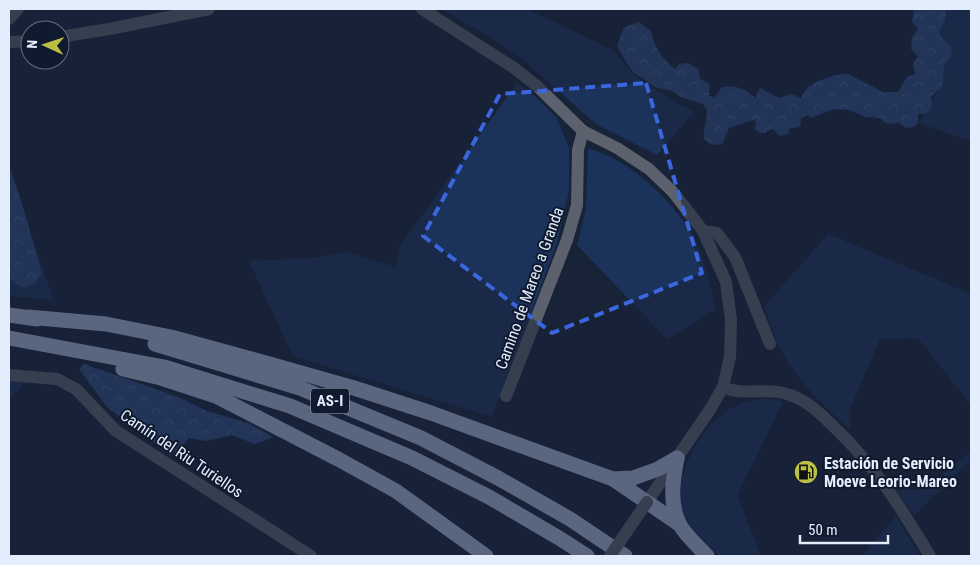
<svg xmlns="http://www.w3.org/2000/svg" width="980" height="565" font-family="'Roboto Condensed',sans-serif">
<style>
.grass{fill:#1b325a}
.forest{fill:url(#forest-crowns)}
.lines{fill:none;stroke-linecap:round;stroke-linejoin:round}
.minor{stroke:#5c626d;stroke-width:12}
.highway{stroke:#aab9d5;stroke-width:15}
.minor-bridge{stroke:#5c626d;stroke-width:12}
.marked{fill:none;stroke:#3b66dd;stroke-width:4;stroke-dasharray:10 6;stroke-linejoin:round}
.labels{text-anchor:middle;stroke-width:4;stroke-linejoin:round;paint-order:stroke}
.shield{fill:#0f1a2e;stroke:#a4aebe;stroke-width:1}
.shield-label{font-size:15px;font-weight:bold;fill:#e4edfb}
.street-label{font-size:16px;fill:#e4edfb;stroke:#0f1a2e}
.poi-label{font-size:16px;font-weight:bold;fill:#e4edfb;stroke:#0f1a2e;text-anchor:start}
</style>
<defs>
<pattern id="forest-crowns" width="20" height="18" patternUnits="userSpaceOnUse" patternTransform="scale(1.25)"><rect width="20" height="18" fill="#2f4c81"/><path d="M2 6a3 3 0 1 1 6 0M12 15a3 3 0 1 1 6 0" fill="none" stroke="#4d6694"/></pattern>
</defs>
<rect width="100%" height="100%" fill="#182338"/>
<!-- grass -->
<g class="grass">
<path d="M 441,9 L 527,9 L 613,50 L 635,76 L 678,104 L 695,111 L 657,155 L 596,124 L 520,57 L 480,31 Z"/>
<path d="M 932,9 L 971,9 L 971,141 L 919,123 L 937,92 L 942,75 Z"/>
<path d="M 517,83 L 536,97 L 556,117 L 569,147 L 569,191 L 557,243 L 492,417 L 293,356 L 249,261 L 313,258 L 346,252 L 396,267 L 400,246 Z"/>
<path d="M 588,148 C 596,151 606,154 613,158 C 643,174 676,206 693,236 C 705,258 710,285 716,309 L 667,339 L 577,245 L 586,208 Z"/>
<path d="M 9,173 L 54,300 L 9,296 Z"/>
<path d="M 828,234 L 971,294 L 971,405 L 918,338 L 880,339 L 850,409 L 850,429 C 823,406 798,381 781,350 C 774,337 769,321 764,307 Z"/>
<path d="M 9,380 L 25,382 L 9,400 Z"/>
<path d="M 768,398 L 783,402 L 737,495 L 761,556 L 719,556 C 707,544 683,521 679,505 C 677,496 681,484 683,475 C 692,445 712,415 742,403 C 749,400 759,400 768,398 Z"/>
<path d="M 971,451 L 971,460 L 914,515 L 896,490 L 924,490 Z"/>
<path d="M 896,516 L 920,556 L 862,556 Z"/>
</g>
<!-- forest -->
<g class="forest">
<path d="M 914,9 L 946,9 L 945,20 L 939,32 L 942,38 L 951,46 C 952,54 953,58 945,62 L 942,86 L 931,97 L 932,108 L 927,113 L 918,114 L 918,123 L 914,127 L 906,128 L 898,122 L 893,124 L 885,123 L 880,118 L 866,117 L 849,110 L 837,109 L 828,111 L 811,118 L 807,115 L 801,118 L 800,127 L 790,128 L 788,134 L 780,136 L 773,129 L 767,131 L 765,133 L 760,133 L 755,129 L 756,122 L 753,120 L 729,128 L 722,144 L 712,145 L 704,139 C 703,129 707,120 707,110 L 703,104 L 681,97 L 670,90 C 659,90 650,85 642,77 C 631,75 623,55 617,46 L 624,27 L 639,22 L 651,31 C 654,48 662,58 675,69 L 679,64 L 688,63 L 698,69 L 700,78 L 710,85 L 709,96 L 715,97 L 722,87 C 737,85 744,88 755,98 L 760,88 L 779,98 L 791,94 L 801,98 L 807,88 L 816,82 L 835,75 L 848,74 L 883,92 L 898,92 L 907,77 L 915,74 L 913,64 L 918,56 L 911,49 L 912,38 L 918,29 L 912,22 Z"/>
<path d="M 9,165 L 23,207 L 42,274 L 34,284 L 24,287 L 16,284 L 9,277 Z"/>
<path d="M 84,364 L 178,397 L 207,411 L 248,423 L 273,437 L 255,444 L 232,435 L 206,441 L 189,438 L 180,449 L 170,455 L 107,407 L 79,369 Z"/>
</g>
<g class="lines">
<!-- minor -->
<g class="minor">
<path d="M 422,9 L 514,68 L 537,86 L 583,131 L 617,148 L 649,169 L 674,193 L 703,231 L 726,282 L 731,320 L 730,357 L 723,387 L 711,408 L 647,502"/>
<path d="M 9,19 L 18,9"/>
<path d="M 60,37 L 109,29 L 209,9"/>
<path d="M 9,42 L 30,41"/>
<path d="M 703,231 L 717,233 L 735,257 L 770,344"/>
<path d="M 9,375 L 57,379 L 76,389 L 116,431 L 311,556"/>
<path d="M 723,387 C 744,397 768,386 790,395 C 808,401 822,415 835,428 C 876,467 901,508 930,556"/>
<path d="M 506,396 L 567,240 L 577,205 L 578,150 L 583,131"/>
</g>
<!-- highway -->
<g class="highway">
<path d="M 9,315 L 37,319"/>
<path d="M 28,317 L 106,324 L 171,337 L 266,363 L 354,388 L 431,413 L 613,479 L 633,478 L 658,469 L 677,458"/>
<path d="M 9,338 L 164,367 L 290,406 L 412,458 L 489,497 L 559,538 L 587,556"/>
<path d="M 155,344 L 300,388 L 421,438 L 498,478 L 570,519 L 625,556"/>
<path d="M 123,369 L 161,378 L 216,396 L 338,459 L 396,491 L 486,556"/>
<path d="M 677,458 C 673,479 669,503 679,523 C 684,534 699,547 707,556"/>
<path d="M 613,479 L 679,524"/>
</g>
<!-- minor-bridge -->
<path class="minor-bridge" d="M 610,556 L 647,502"/>
</g>
<!-- marked area -->
<path d="M0 0H980V565H0ZM 646,83 L 702,273 L 552,333 L 423,236 L 500,94 Z" fill="#182338" fill-opacity=".55" fill-rule="evenodd"/>
<path class="marked" d="M 646,83 L 702,273 L 552,333 L 423,236 L 500,94 Z"/>
<!-- icons -->
<defs>
<g id="fuel-disc" transform="scale(1.25)"><circle r="9.5" fill="#bbc045" stroke="#0f1a2e"/><path d="M-5.5-6h7V0h2V4h1.3V-2.5L3-4.5l.8-.8L6-3V5H2.5V1h-1V6h-7ZM-4.2-4.7v3.2H.2V-4.7Z" fill="#111"/></g>
</defs>
<g fill-rule="evenodd">
<use href="#fuel-disc" x="806" y="472"/>
</g>
<g class="labels">
<!-- shield labels -->
<rect class="shield" x="311" y="388.5" width="38" height="25" rx="4"/>
<g class="shield-label">
<text x="330" y="406">AS-I</text>
</g>
<!-- street labels -->
<g class="street-label">
<text transform="translate(529 288) rotate(-70)" y="6">Camino de Mareo a Granda</text>
<text transform="translate(182 453) rotate(34)" y="6">Camín del Riu Turiellos</text>
</g>
<!-- poi labels -->
<g class="poi-label">
<text x="824" y="469">Estación de Servicio<tspan x="824" dy="18">Moeve Leorio-Mareo</tspan></text>
</g>
</g>
<!-- border -->
<rect width="980" height="565" fill="none" stroke="#e4edfb" stroke-width="20"/>
<!-- north arrow -->
<g transform="translate(45 45) rotate(273)"><circle r="24" fill="#0f1a2e" stroke="#646e80"/>
<path d="M0-4L9 19L0 12L-9 19Z" fill="#bbc045"/>
<text y="-8" font-size="14" font-weight="bold" text-anchor="middle" fill="#e4edfb">N</text>
</g>
<!-- scale -->
<path d="M800 535v8h88v-8" fill="none" stroke="#e4edfb" stroke-width="2.5"/>
<text x="808" y="535" font-size="15" fill="#e4edfb" stroke="#0f1a2e" stroke-width="4" paint-order="stroke">50 m</text>
</svg>
